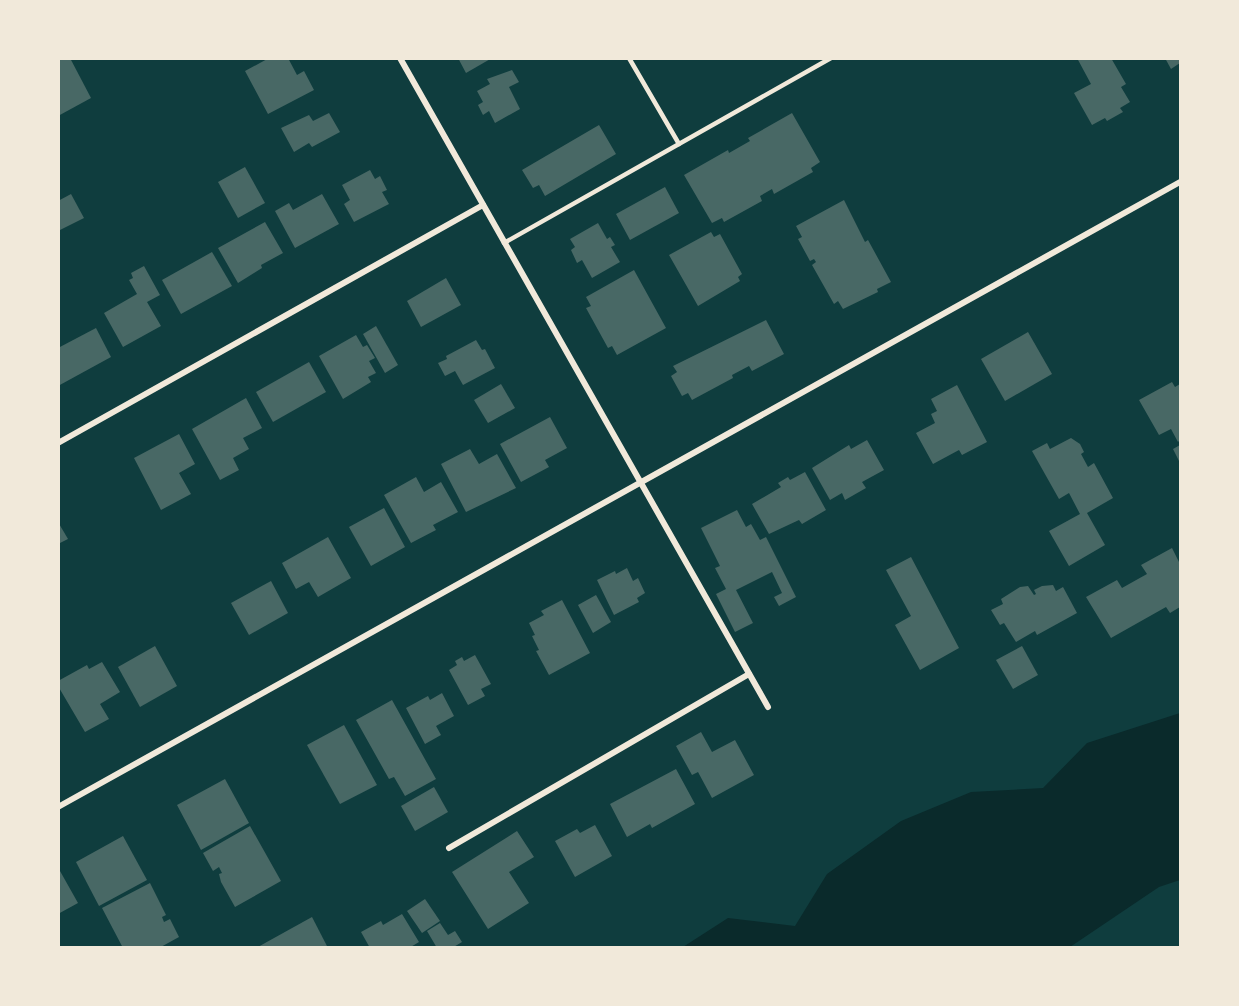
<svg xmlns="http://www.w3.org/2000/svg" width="1239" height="1006" font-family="Lora,serif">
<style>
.water{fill:#0a2a2b}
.building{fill:#486865}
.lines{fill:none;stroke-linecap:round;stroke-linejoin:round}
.service{stroke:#f1e9da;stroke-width:4.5}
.minor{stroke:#f1e9da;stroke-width:6}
</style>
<rect width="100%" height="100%" fill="#0f3d3e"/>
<!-- water -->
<path class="water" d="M 1180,713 L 1180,880 L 1159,887 L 1070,947 L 683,947 L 728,918 L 795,926 L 827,874 L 901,821 L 971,792 L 1043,788 L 1087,743 Z"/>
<!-- building -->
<g class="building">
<path d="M 58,58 L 70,58 L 91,98 L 58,116 Z"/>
<path d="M 269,58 L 288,58 L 297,75 L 304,71 L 314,90 L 268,114 L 245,71 Z"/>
<path d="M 458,58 L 492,58 L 466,73 Z"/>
<path d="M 1077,58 L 1111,58 L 1126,84 L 1121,87 L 1130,102 L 1120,108 L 1123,112 L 1107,121 L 1105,118 L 1092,125 L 1074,93 L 1091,84 Z"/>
<path d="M 1165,58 L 1180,58 L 1180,63 L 1171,69 Z"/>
<path d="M 512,70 L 519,82 L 509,87 L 520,109 L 495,123 L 489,111 L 483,115 L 478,105 L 483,102 L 477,91 L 490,84 L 487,79 Z"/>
<path d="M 329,113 L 340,132 L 312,147 L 309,143 L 294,152 L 281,128 L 309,115 L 313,121 Z"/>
<path d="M 792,113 L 820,162 L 811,168 L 813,172 L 774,194 L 772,189 L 760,196 L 762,201 L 724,222 L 722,218 L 712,223 L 684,175 L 728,150 L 729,153 L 750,141 L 748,138 Z"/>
<path d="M 599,125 L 616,154 L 545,196 L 539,185 L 533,188 L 522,170 Z"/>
<path d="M 245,167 L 265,203 L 238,218 L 218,182 Z"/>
<path d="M 370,170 L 375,179 L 380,176 L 387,190 L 382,192 L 389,204 L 354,222 L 344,204 L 350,200 L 342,185 Z"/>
<path d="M 665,187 L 679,213 L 630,240 L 616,214 Z"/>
<path d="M 71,194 L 84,218 L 60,230 L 58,201 Z"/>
<path d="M 322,194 L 339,224 L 295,248 L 275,211 L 289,203 L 293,210 Z"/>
<path d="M 844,200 L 865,242 L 868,240 L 891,282 L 877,289 L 878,292 L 843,309 L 838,301 L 834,304 L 812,265 L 816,262 L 814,259 L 810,261 L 798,239 L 802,237 L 796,226 Z"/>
<path d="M 265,222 L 283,253 L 261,265 L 262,268 L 238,283 L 218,248 Z"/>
<path d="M 598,223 L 607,239 L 610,237 L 615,245 L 611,247 L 620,262 L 592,278 L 582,260 L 577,263 L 571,250 L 575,247 L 570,239 Z"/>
<path d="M 711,232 L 714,237 L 720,234 L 742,274 L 738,277 L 740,281 L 698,306 L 669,255 Z"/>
<path d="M 212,252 L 232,286 L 181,314 L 162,280 Z"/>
<path d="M 144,266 L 160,295 L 147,302 L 161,326 L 123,347 L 104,313 L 137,294 L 129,280 L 133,278 L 131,273 Z"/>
<path d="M 634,270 L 666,328 L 617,355 L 612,346 L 608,348 L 586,308 L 591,306 L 586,297 Z"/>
<path d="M 446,278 L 461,305 L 421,327 L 407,301 Z"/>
<path d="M 766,320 L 784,354 L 752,371 L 749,366 L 732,375 L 733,378 L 692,400 L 688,393 L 682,396 L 671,376 L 677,372 L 673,366 Z"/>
<path d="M 376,326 L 398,365 L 385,373 L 363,334 Z"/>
<path d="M 96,328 L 111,357 L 58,386 L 58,348 Z"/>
<path d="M 1028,332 L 1052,374 L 1005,401 L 981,359 Z"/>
<path d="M 356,335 L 363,347 L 367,345 L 375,358 L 369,361 L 376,373 L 368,377 L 371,382 L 343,399 L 319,356 Z"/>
<path d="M 476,340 L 482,350 L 485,349 L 495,368 L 463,385 L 455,371 L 445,376 L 438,363 L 447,359 L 446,356 Z"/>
<path d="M 309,362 L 326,392 L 273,422 L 256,392 Z"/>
<path d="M 1172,382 L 1175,387 L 1180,384 L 1180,440 L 1178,442 L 1171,429 L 1159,435 L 1139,400 Z"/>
<path d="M 501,384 L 515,408 L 488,423 L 474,400 Z"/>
<path d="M 957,385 L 987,442 L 962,455 L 959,450 L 933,464 L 916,433 L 935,423 L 931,414 L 937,411 L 931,399 Z"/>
<path d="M 246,398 L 262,428 L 243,438 L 249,449 L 233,458 L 239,470 L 220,480 L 192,429 Z"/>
<path d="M 550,417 L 567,448 L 545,460 L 549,467 L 521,482 L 500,444 Z"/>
<path d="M 179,434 L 195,464 L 179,473 L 191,494 L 161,510 L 134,458 Z"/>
<path d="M 1071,438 L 1080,444 L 1084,452 L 1081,454 L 1088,467 L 1094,463 L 1113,498 L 1087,513 L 1105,545 L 1069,566 L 1049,531 L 1080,514 L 1069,493 L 1059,499 L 1032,451 L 1047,443 L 1050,449 Z"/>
<path d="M 867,440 L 884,470 L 862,482 L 866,488 L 845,500 L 842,493 L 830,500 L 812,468 L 849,445 L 851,449 Z"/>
<path d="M 1180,445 L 1180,463 L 1173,449 Z"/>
<path d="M 470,449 L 479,464 L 497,454 L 516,488 L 466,512 L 441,464 Z"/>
<path d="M 805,472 L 826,510 L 802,524 L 799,520 L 769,534 L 752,504 L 781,487 L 778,483 L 788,477 L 790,480 Z"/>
<path d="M 416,477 L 424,492 L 441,482 L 458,512 L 433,525 L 436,530 L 411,543 L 384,495 Z"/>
<path d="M 384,508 L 405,547 L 371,566 L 349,527 Z"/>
<path d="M 737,510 L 746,527 L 751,524 L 760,540 L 766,537 L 796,597 L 779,606 L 774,597 L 782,593 L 772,572 L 736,590 L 753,623 L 735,632 L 716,594 L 726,589 L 715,568 L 720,566 L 701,528 Z"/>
<path d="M 58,522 L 68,539 L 58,544 Z"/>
<path d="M 328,537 L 351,578 L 318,597 L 309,582 L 296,589 L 282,563 Z"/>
<path d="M 1172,548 L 1180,564 L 1180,607 L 1170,613 L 1166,607 L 1111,638 L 1086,597 L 1117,580 L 1122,588 L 1138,579 L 1147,574 L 1141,565 Z"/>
<path d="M 911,557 L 959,648 L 920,670 L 895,625 L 911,616 L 886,570 Z"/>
<path d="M 627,568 L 633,581 L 638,578 L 645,593 L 637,598 L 639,602 L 614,615 L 597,580 L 615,571 L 616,574 Z"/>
<path d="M 271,581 L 288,613 L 249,635 L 231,603 Z"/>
<path d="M 1053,585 L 1056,591 L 1063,587 L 1077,613 L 1037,635 L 1035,631 L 1016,642 L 1004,623 L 1000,625 L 991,610 L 1003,604 L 1001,599 L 1020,587 L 1028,586 L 1034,595 L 1036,594 L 1034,590 L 1042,586 Z"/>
<path d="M 596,595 L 611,622 L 593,633 L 578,605 Z"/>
<path d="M 562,600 L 590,653 L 549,675 L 536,651 L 539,650 L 532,636 L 535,635 L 529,623 L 544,615 L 541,611 Z"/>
<path d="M 155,646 L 177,686 L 140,707 L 118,667 Z"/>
<path d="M 1022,646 L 1038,675 L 1013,689 L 996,660 Z"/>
<path d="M 475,655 L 491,684 L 481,689 L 485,696 L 468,705 L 449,670 L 457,665 L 455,661 L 462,657 L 464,661 Z"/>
<path d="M 102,662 L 120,692 L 100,704 L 109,719 L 85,732 L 58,686 L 58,681 L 87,665 L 89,669 Z"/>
<path d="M 442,693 L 454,716 L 436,726 L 441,735 L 425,744 L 406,708 L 428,696 L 430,700 Z"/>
<path d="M 392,700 L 436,779 L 405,796 L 394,777 L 389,779 L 356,720 Z"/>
<path d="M 344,725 L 377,785 L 340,804 L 307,745 Z"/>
<path d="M 701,732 L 712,752 L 735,740 L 754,775 L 712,798 L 698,772 L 692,775 L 676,746 Z"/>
<path d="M 676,769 L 695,804 L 652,828 L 650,824 L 627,837 L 610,804 Z"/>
<path d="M 225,779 L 249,823 L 201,850 L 177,805 Z"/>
<path d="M 434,787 L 448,812 L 415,831 L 401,806 Z"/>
<path d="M 595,825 L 612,856 L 575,877 L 555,841 L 577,829 L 580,833 Z"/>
<path d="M 250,826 L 281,881 L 235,907 L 221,882 L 219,874 L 222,873 L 219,867 L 213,871 L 203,853 Z"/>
<path d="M 517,831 L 534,857 L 509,872 L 529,903 L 488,929 L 452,872 Z"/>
<path d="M 123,836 L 147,880 L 99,906 L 76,862 Z"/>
<path d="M 60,871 L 78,903 L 58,914 L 58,872 Z"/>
<path d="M 150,883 L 166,915 L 162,917 L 164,922 L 170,919 L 179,937 L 159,948 L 123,948 L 102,908 Z"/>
<path d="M 425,899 L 440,921 L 422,933 L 407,911 Z"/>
<path d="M 402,914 L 419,942 L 409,948 L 370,948 L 361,932 L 381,921 L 383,925 Z"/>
<path d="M 312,917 L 328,948 L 256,948 Z"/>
<path d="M 440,923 L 448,935 L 455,931 L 462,942 L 452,948 L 437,948 L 427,931 Z"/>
</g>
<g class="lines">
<!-- service -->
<g class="service">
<path d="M 629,58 L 679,144"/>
<path d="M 504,243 L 831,58"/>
</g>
<!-- minor -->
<g class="minor">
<path d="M 400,58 L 768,707"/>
<path d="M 58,443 L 483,205"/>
<path d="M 58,807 L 1180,182"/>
<path d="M 449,848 L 749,674"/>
</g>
</g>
<!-- border -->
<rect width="1239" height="1006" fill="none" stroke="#f1e9da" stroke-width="120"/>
</svg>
